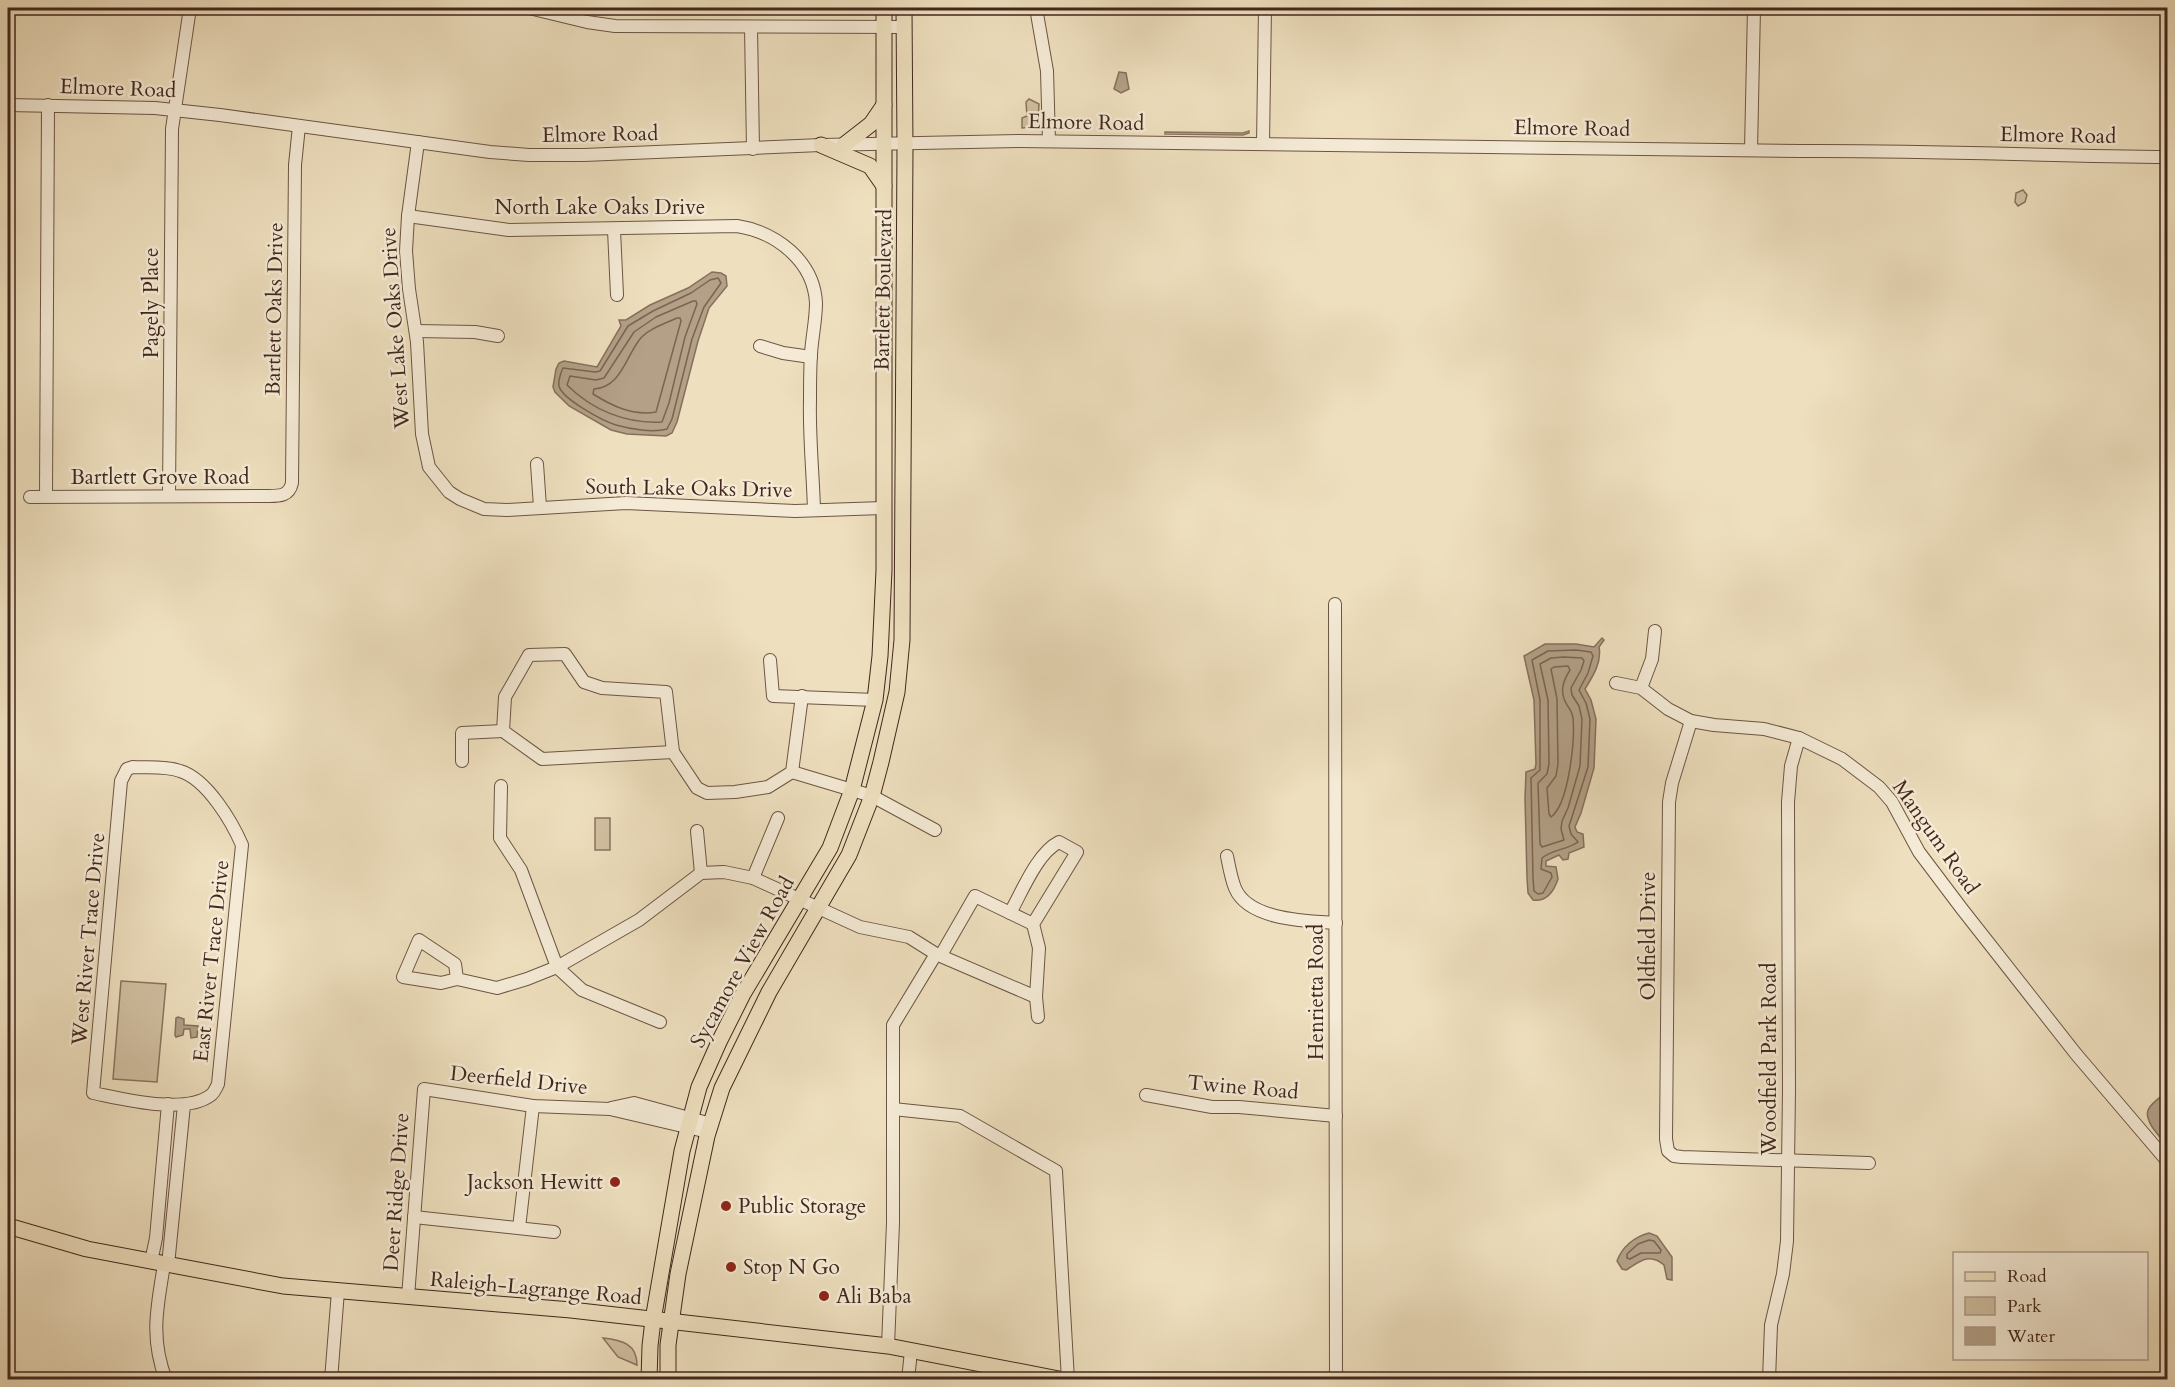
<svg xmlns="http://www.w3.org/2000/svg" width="2175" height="1387" font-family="Cardo,serif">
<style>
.green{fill:#d1c0a2;stroke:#89745f;stroke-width:1.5}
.water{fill:#b3a087;stroke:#85705c;stroke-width:1.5}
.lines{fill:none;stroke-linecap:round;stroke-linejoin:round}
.shore{stroke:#7a6452;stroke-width:1.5}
.minor-casing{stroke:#6c5544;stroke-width:14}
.major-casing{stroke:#41271c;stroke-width:17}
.minor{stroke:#f4ead5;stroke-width:12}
.major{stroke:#eedfbe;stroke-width:15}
.poi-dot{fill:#8f2418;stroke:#f4ead5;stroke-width:2}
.labels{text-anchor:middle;stroke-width:5;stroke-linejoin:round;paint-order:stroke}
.street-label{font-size:21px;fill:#41271c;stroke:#f4ead5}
.poi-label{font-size:21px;fill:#41271c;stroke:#f4ead5;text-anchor:start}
</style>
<rect width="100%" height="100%" fill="#eedfbe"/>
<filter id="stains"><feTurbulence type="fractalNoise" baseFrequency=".00333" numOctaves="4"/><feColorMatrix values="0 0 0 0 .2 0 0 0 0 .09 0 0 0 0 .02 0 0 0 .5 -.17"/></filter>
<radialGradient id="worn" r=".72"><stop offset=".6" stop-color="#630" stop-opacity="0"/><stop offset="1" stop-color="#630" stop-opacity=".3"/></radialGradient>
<!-- green -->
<g class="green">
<path d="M 1029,99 L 1039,104 L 1038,120 L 1033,127 L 1022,128 L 1022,118 L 1027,116 L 1026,102 Z"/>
<path d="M 1249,131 L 1249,133 L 1243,135 L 1165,134 L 1165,132 L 1243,133 Z"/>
<path d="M 2023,190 L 2027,195 L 2025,202 L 2018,206 L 2015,202 L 2016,193 Z"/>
<rect x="595" y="818" width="15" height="32"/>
<path d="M 121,981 L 166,984 L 157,1082 L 113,1079 Z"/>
<path d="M 603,1338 C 622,1340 637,1344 637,1365 L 618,1357 Z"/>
</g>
<!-- water -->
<g class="water">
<path d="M 1119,72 L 1126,73 L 1129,89 L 1121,93 L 1114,89 Z"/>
<path d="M 712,272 L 721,273 L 726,276 L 727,286 L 709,308 L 698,341 L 677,422 L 672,433 L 666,436 L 627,434 L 611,430 L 569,406 L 555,392 L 553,387 L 556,369 L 559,363 L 564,361 L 597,367 L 621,326 L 619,320 L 626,320 L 650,305 L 688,288 Z"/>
<path d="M 1602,638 L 1604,640 L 1599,647 C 1602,662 1593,676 1585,689 L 1591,700 L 1596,719 L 1594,768 L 1581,813 L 1575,827 L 1577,832 L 1583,834 L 1584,847 L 1569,853 L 1568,859 L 1563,860 L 1559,855 L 1546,861 L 1546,866 L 1556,867 L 1558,879 C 1554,891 1547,902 1533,900 L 1528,893 L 1527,878 L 1525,798 L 1526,772 L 1535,769 L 1536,764 L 1534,700 L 1524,656 L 1545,644 L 1576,644 L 1594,647 Z"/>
<path d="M 178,1017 L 184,1019 L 184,1025 L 198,1026 L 197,1037 L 191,1038 L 190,1029 L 184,1029 L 183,1035 L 176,1037 L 175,1035 L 176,1018 Z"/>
<path d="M 2167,1092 L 2167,1144 C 2160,1138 2144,1121 2148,1110 C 2151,1103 2162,1096 2167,1092 Z"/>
<path d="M 1649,1233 L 1657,1236 L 1672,1257 L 1672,1280 L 1667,1279 L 1664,1265 C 1649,1252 1639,1262 1626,1270 L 1622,1269 L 1617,1261 C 1622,1247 1634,1237 1649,1233 Z"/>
</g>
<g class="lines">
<!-- shore -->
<g class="shore">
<path d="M 718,278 L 721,283 L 704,307 L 692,339 L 672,419 L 667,429 C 653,433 630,429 616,425 C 603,421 562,399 559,386 C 558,381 561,372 563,368 L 595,372 L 600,371 L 628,326 L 653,311 L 691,293 L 710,280 Z"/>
<path d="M 693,301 L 696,301 L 697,304 L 685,337 L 669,403 L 662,422 C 626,424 592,410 567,385 L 570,376 L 596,380 L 604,378 L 634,332 L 656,317 Z"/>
<path d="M 677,318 L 680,318 L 681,321 L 656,412 C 633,416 612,406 593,394 L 594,389 C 621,387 625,358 640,339 C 648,329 666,323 677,318 Z"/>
<path d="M 1548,651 L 1576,650 L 1591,652 L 1593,656 L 1588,673 L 1579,690 L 1586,703 L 1590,719 L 1588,767 L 1569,826 L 1571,834 L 1578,842 C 1567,850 1553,849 1542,858 L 1541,869 L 1551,873 L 1552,877 L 1543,893 L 1538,894 L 1534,891 L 1533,878 L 1531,778 L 1540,770 L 1540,700 L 1532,660 Z"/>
<path d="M 1564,657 L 1582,658 L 1584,661 L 1581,670 L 1571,688 L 1572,695 L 1579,706 L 1582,719 L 1580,766 L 1568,808 L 1562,821 L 1561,829 L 1564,840 L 1542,847 L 1540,844 L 1538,783 L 1547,774 L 1549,764 L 1548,700 L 1540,664 L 1551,658 Z"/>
<path d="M 1568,666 L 1570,670 C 1563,681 1559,692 1567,705 C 1570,709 1572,712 1573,718 C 1575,739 1569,804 1551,817 L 1549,814 L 1547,788 L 1556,776 L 1558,764 L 1557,699 L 1551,669 L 1554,667 Z"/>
<path d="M 1649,1240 L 1654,1241 L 1661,1250 L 1660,1253 L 1641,1253 L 1630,1259 L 1627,1258 L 1627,1254 L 1638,1244 Z"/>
</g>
<!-- minor casing -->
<g class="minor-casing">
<g id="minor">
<path d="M 529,8 L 587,22 L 615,26 L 904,27"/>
<path d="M 1036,8 L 1047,71 L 1049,141"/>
<path d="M 751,27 L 753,149"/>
<path d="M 8,105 L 155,108 L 220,115 L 490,152 L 529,155 L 584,155 L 821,145 L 1019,141 L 1800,151 C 1923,150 2045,156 2168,157"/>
<path d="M 418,142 L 408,216 L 406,251 L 409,289 L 417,342 L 422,434 L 429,467 L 449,492 L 460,499 L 484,509 L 507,510 L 626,503 L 795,511 L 883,508"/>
<path d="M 1263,144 L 1265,8"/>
<path d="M 1751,150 L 1754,8"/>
<path d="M 408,216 L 509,230 L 737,226 C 776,232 814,261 816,303 C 816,320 812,337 811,354 C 810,369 810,384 810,400 C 809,437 813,473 814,510"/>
<path d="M 614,230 L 617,295"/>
<path d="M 416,331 L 475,332 L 498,336"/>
<path d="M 760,346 L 783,353 L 811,357"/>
<path d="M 537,464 L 540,507"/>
<path d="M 46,496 L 48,105"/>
<path d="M 169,496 L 172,129 L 190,8"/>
<path d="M 30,497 L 266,496 C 278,496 289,497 292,483 L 295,165 L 299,126"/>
<path d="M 1335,604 L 1336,1380"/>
<path d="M 770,660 L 773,696 L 875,700"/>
<path d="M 1616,683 L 1641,688 L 1668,709 L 1691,721 L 1714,725 L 1764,729 L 1799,738 L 1842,759 L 1879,787 L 1892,802 L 1919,852 L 1962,909 L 2076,1054 L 2168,1162"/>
<path d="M 1641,688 L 1652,659 L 1655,631"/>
<path d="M 1691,721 L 1672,783 L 1669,802 L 1666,1139 L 1668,1151 L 1674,1156 L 1682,1157 L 1869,1163"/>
<path d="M 503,731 L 505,697 L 529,655 L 565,654 L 584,682 L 602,688 L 666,692 L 673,752 L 697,788 L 707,793 L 735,792 L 768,787 L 792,772 L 872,796 L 935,830"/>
<path d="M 503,731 L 542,759 L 673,752"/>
<path d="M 462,761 L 462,733 L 503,731"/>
<path d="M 133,767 C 148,768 166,766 180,771 C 207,779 232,822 242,845 L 218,1084 C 216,1088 214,1093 211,1095 C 185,1115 123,1099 93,1093 L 121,781 L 127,769 Z"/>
<path d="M 792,772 L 802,696"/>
<path d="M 501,786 L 500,838 L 521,870 L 557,967 L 582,990 L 660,1022"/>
<path d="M 697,831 L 701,873"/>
<path d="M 1227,856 C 1229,866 1231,878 1235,888 C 1248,920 1306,921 1336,923"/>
<path d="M 753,878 L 778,818"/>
<path d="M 1010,913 C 1022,892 1037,853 1059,842 L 1077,852 L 1033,924 L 1039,948 L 1036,997 L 1038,1017"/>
<path d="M 941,955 L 975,896 L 1033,924"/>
<path d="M 457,979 L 441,983 L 403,977 L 419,940 L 455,964 L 457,979 L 497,988 L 527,979 L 557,967 L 639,920 L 701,873 L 724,872 L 753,878 L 860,927 L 909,937 L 936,954 L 1036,997"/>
<path d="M 1146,1095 L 1212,1107 L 1239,1107 L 1336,1116"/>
<path d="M 611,1108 L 634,1103 L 711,1124"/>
<path d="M 893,1109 L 960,1116 L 1056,1171 L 1068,1380"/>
<path d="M 414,1217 L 554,1232"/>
<path d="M 519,1228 L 533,1106"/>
<path d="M 151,1262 L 156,1238 L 168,1104"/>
<path d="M 164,1265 C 157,1307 150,1338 166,1380"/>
<path d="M 168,1265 L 184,1105"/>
<path d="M 408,1297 L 424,1089 L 533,1106 L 610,1109 L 708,1132"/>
<path d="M 888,1346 L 893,1223 L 893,1025 L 936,954"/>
<path d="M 331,1380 L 338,1291"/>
<path d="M 908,1380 L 911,1351"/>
<path d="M 1769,1380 L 1771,1325 L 1783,1274 L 1787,1241 L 1789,1090 L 1788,802 L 1791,766 L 1799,738"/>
</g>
</g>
<!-- major casing -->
<g class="major-casing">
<g id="major">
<path d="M 821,145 L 870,166 L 884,186"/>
<path d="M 844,145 L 871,124 L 884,105"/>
<path d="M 8,1226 L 87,1249 L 283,1286 L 571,1310 L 888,1346 L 1064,1380"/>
<path d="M 649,1380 L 650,1346 L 653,1320 L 682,1151 L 699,1087 L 719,1042 L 743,994 L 830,848 L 852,790 L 875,700 L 880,656 L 884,570 L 884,8"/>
<path d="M 668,1380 L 668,1345 L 678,1274 L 707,1136 L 722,1088 L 769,992 L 849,855 L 872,796 L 881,762 L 897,692 L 902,640 L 905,148 L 904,8"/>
</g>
</g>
<!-- minor -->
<use href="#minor" class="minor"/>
<!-- major -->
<use href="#major" class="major"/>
</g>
<!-- markers -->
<g class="poi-dot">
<circle cx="615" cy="1182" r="6"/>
<circle cx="726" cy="1206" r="6"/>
<circle cx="731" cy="1267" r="6"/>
<circle cx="824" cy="1296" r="6"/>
</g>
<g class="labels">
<!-- street labels -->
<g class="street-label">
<text transform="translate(118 88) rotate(2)" y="7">Elmore Road</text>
<text transform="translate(1086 122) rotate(1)" y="7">Elmore Road</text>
<text transform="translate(1572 128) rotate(1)" y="7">Elmore Road</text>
<text transform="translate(600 134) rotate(-1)" y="7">Elmore Road</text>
<text transform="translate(2058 135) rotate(1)" y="7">Elmore Road</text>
<text x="600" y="214">North Lake Oaks Drive</text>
<text transform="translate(883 290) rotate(-89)" y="7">Bartlett Boulevard</text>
<text transform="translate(151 303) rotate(-90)" y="7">Pagely Place</text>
<text transform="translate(274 309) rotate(-89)" y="7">Bartlett Oaks Drive</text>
<text transform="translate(395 328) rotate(-94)" y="7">West Lake Oaks Drive</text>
<text x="160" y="484">Bartlett Grove Road</text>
<text transform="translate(689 488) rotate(1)" y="7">South Lake Oaks Drive</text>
<text transform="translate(1936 837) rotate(55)" y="7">Mangum Road</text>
<text transform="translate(1648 936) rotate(-90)" y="7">Oldfield Drive</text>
<text transform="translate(88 939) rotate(-85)" y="7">West River Trace Drive</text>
<text transform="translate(211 961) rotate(-84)" y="7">East River Trace Drive</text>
<text transform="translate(742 962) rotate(-61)" y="7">Sycamore View Road</text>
<text transform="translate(1316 992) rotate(-90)" y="7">Henrietta Road</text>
<text transform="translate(1769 1059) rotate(-90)" y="7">Woodfield Park Road</text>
<text transform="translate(519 1080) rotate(6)" y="7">Deerfield Drive</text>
<text transform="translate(1243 1087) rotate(5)" y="7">Twine Road</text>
<text transform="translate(396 1192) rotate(-86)" y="7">Deer Ridge Drive</text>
<text transform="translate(536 1288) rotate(5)" y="7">Raleigh-Lagrange Road</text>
</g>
<!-- poi labels -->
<g class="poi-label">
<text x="603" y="1189" text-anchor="end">Jackson Hewitt</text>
<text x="738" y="1213">Public Storage</text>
<text x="743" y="1274">Stop N Go</text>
<text x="836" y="1303">Ali Baba</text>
</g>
</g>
<!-- margin -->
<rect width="2175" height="1387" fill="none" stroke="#eedfbe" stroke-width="30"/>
<rect x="9" y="9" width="2157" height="1369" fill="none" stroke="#41271c" stroke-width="3"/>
<rect x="15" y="15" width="2145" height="1357" fill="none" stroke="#41271c" stroke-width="1.5"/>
<!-- legend -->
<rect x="1953" y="1252" width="195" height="108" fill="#f4ead5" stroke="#ac9c8b" stroke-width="1.5"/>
<rect x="1965" y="1272" width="30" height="9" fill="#eedfbe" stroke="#ac9c8b" stroke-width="1.5"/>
<text x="2007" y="1282" font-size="18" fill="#41271c">Road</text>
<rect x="1965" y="1297" width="30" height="18" fill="#d1c0a2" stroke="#ac9c8b" stroke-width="1.5"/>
<text x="2007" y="1312" font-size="18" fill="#41271c">Park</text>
<rect x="1965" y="1327" width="30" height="18" fill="#b3a087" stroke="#ac9c8b" stroke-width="1.5"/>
<text x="2007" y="1342" font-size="18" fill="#41271c">Water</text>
<rect width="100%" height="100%" filter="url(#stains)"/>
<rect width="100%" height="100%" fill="url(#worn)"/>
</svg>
